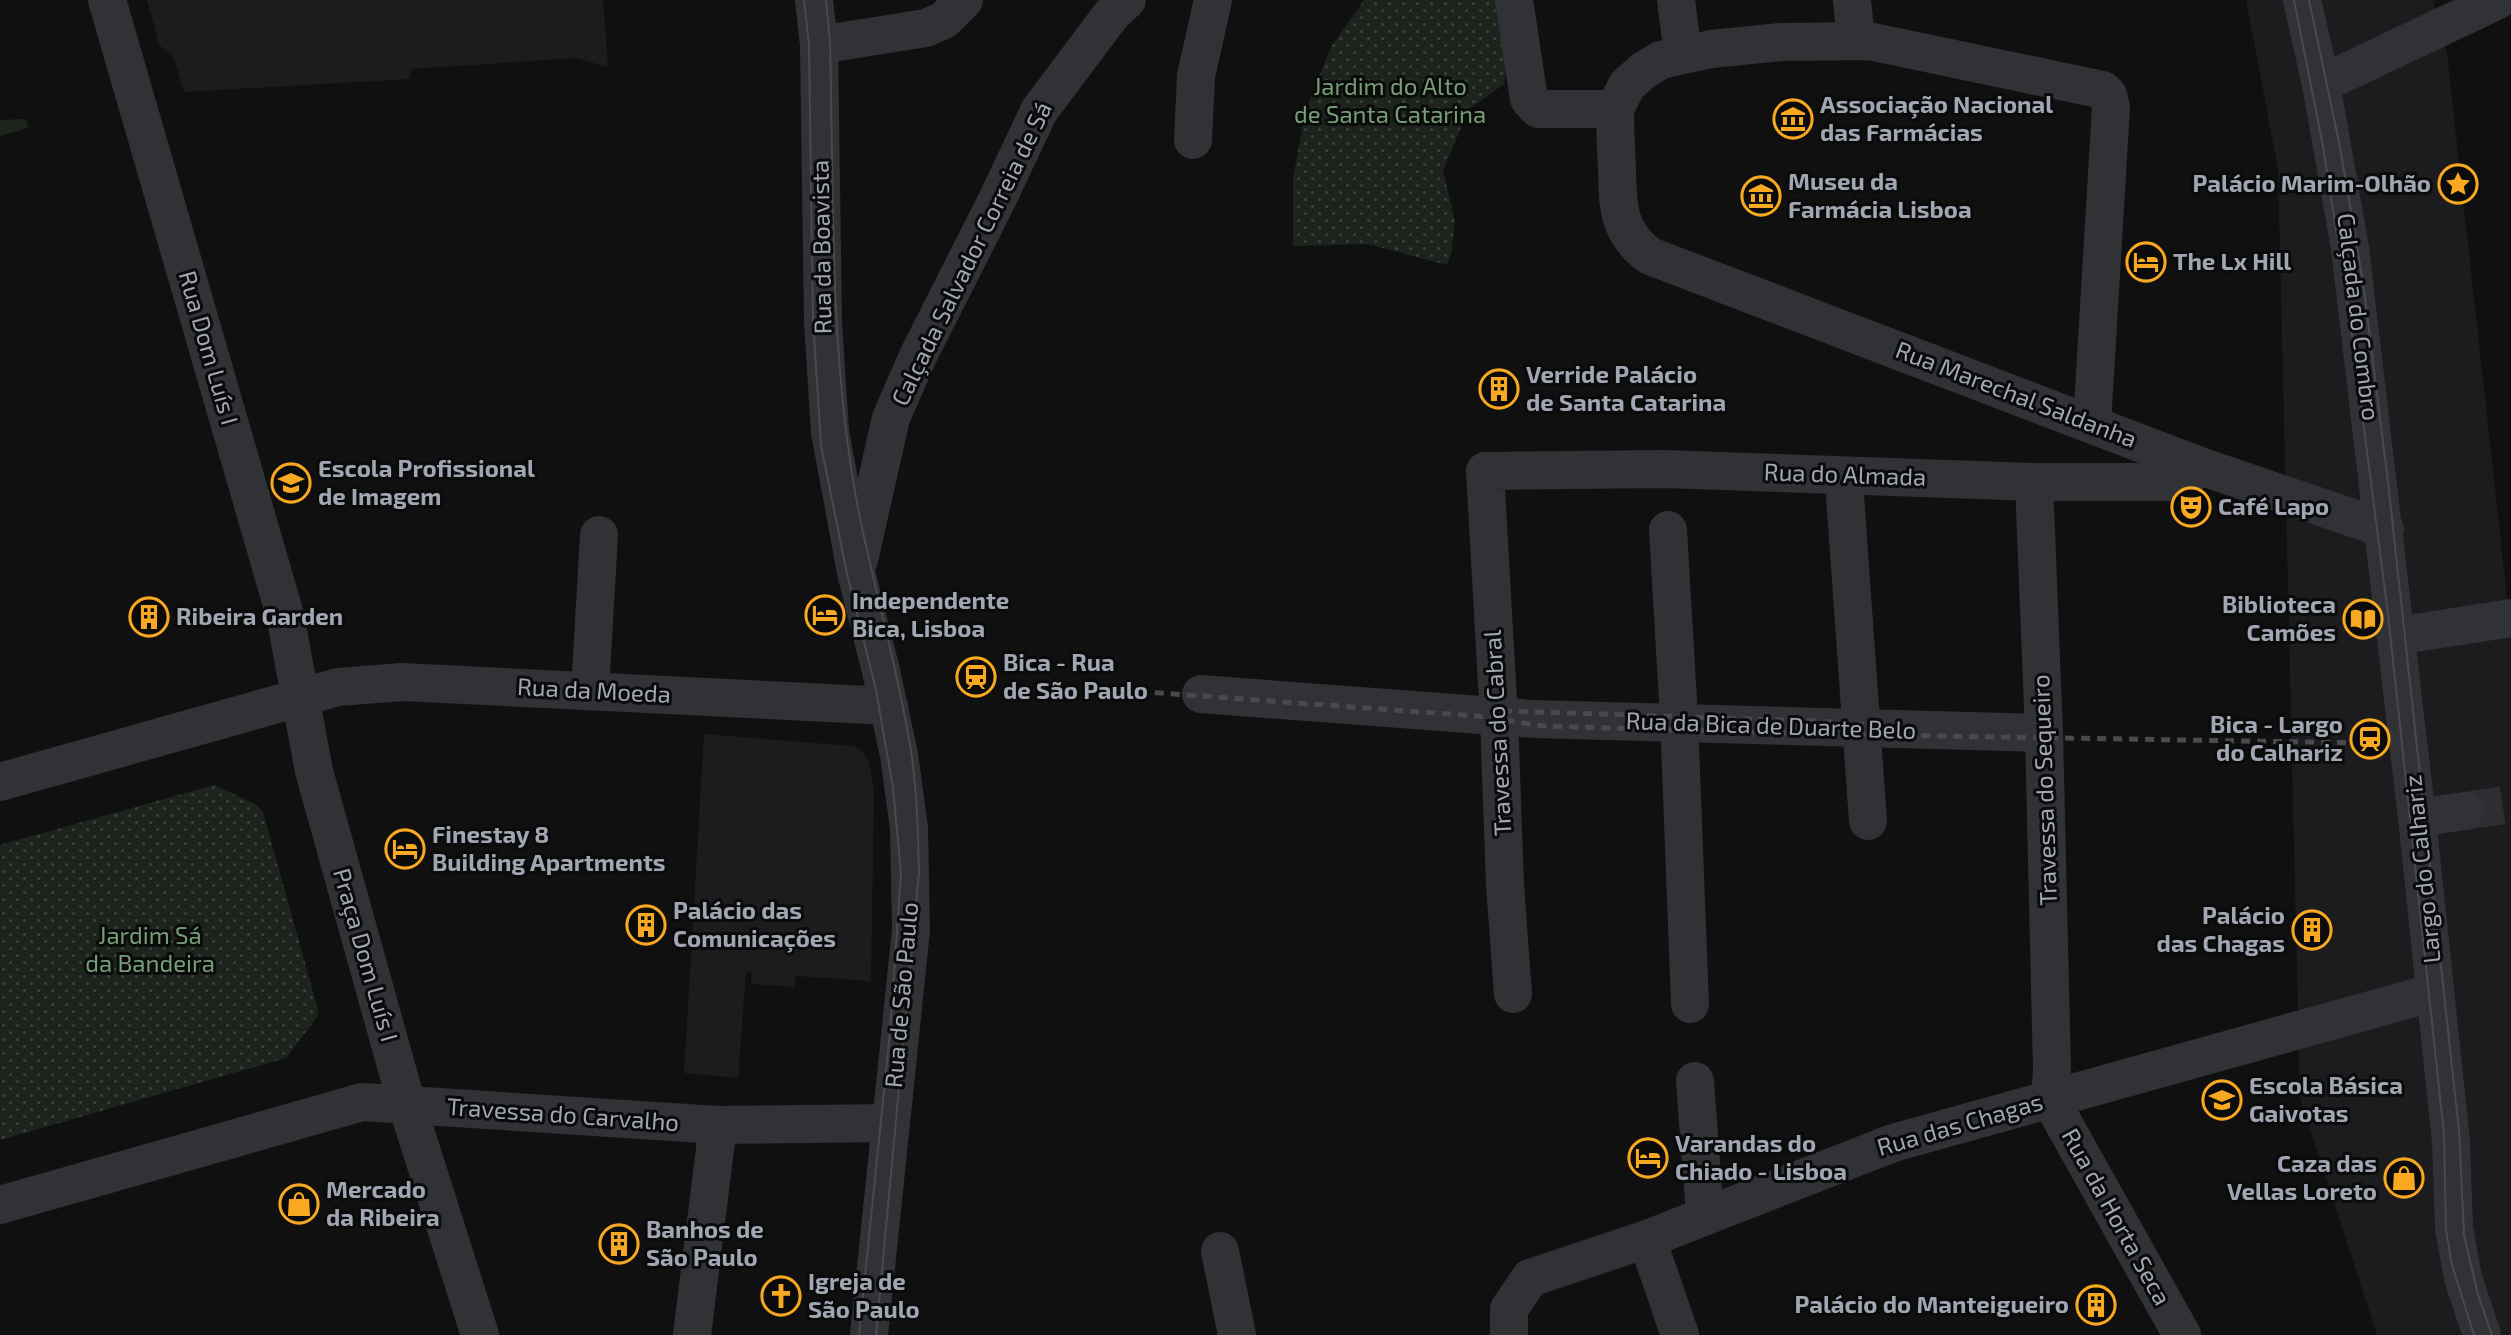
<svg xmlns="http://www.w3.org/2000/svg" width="2511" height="1335" font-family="'Exo 2',sans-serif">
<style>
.built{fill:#1c1c1e}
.green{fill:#1c241d}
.park{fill:url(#park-dots)}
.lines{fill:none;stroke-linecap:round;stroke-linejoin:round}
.minor-tunnel{stroke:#2d2e31;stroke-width:38;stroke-dasharray:38 19;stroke-linecap:butt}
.minor{stroke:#313236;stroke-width:38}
.tram{stroke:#484a50;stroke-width:2}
.rail{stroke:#484a50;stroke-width:5;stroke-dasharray:9 7;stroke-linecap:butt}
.labels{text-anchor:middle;stroke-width:6;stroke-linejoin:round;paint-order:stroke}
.park-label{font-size:24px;fill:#769f77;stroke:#0b0b0c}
.poi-label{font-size:24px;font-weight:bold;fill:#a0a7b3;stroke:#0b0b0c;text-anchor:start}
.street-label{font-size:24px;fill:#a0a7b3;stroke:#0b0b0c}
</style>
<defs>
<pattern id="park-dots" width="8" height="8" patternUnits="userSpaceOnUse" patternTransform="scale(1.75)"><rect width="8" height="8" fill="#1c241d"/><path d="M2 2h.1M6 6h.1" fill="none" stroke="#3a413b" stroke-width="1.8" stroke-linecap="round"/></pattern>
</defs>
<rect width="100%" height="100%" fill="#101011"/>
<!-- built -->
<g class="built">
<path d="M 147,0 L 603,0 L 608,67 L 576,58 L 411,69 L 410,79 L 184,92 L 173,56 L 159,45 Z"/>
<path d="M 2246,0 L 2433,0 L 2447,54 L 2511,633 L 2511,1335 L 2377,1335 L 2300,1098 L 2278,169 Z"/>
<path d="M 704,734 L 853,746 L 861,750 L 869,762 L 874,790 L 871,981 L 795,976 L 794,987 L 751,984 L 752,973 L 746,972 L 738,1078 L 684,1073 Z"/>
</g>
<!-- green -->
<path class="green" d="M 26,119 L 28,128 L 0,136 L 0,120 Z"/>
<!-- park -->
<g class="park">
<path d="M 1364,0 L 1498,0 L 1508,53 L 1504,84 L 1468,110 L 1443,171 L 1455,221 L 1451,254 L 1447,265 L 1368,244 L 1293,246 L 1293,178 L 1306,109 L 1331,47 Z"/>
<path d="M 214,785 L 257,805 L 263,812 L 318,1010 L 317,1017 L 286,1058 L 0,1140 L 0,845 Z"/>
</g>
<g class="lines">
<!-- minor-tunnel -->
<path class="minor-tunnel" d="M 2465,811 L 2511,804"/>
<!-- minor -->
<g class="minor">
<path d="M 107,0 L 285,615 L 314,771 L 407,1105 L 480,1335"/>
<path d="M 814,0 L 819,45 L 823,322 L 830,432 L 856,572 L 881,671 L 899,755 L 909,828 L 911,930 L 869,1335"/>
<path d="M 1514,0 L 1529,99 L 1538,109 L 1615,109"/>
<path d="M 1676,0 L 1683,54"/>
<path d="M 1852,0 L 1856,41"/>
<path d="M 2302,0 L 2321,84 L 2350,248 L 2417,818 L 2451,1142 L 2454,1228 L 2463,1278 L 2482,1335"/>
<path d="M 819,45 L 926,28 L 944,20 L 964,0"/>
<path d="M 2321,84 L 2498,0"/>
<path d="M 1615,109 C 1615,129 1616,149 1617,169 C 1618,206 1617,232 1650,256 L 2200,466 L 2385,529"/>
<path d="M 1615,109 L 1627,85 L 1644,70 L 1661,60 L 1711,49 L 1781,42 L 1869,41 L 2103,90 L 2108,95 L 2111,107 L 2092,424"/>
<path d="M 1193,140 L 1196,76 L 1213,0"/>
<path d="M 2034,482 L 2044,733 L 2052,1071 L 2050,1099 L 2182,1335"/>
<path d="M 1845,496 L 1868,821"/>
<path d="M 1668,530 L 1679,718 L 1690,1004"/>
<path d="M 859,560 L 891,418 L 918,356 L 996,202 L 1039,111 L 1111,15 L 1127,0"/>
<path d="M 2396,636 L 2511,618"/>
<path d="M 590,691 L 599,535"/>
<path d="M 1201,694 L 1534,719 L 2044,733"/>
<path d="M 0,782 L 338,687 L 402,682 L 889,706"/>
<path d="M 2417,818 L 2465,811"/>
<path d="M 1513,994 L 1505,885 L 1499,719 L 1485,471 L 1664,469 L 2034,482 L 2174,482 L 2186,478 L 2200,466"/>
<path d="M 1695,1081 L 1705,1215"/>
<path d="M 0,1205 L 362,1102 L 718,1125 L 891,1123"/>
<path d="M 1647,1239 L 1680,1335"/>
<path d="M 1220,1251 L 1237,1335"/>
<path d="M 692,1335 L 718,1125"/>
<path d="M 1509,1335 L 1509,1309 L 1530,1278 L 1647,1239 L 1893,1143 L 2435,992"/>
</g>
<!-- tram -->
<g class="tram">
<path d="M 804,0 L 809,45 L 813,320 L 821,445 L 847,574 L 876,690 L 893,788 L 901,873 L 890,1032 L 859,1335"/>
<path d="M 826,0 L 830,43 C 834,196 829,352 857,503 C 873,586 898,668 911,751 C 917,792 918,832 919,873 L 876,1335"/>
<path d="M 2294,0 L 2323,146 L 2349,312 L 2388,614 L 2444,1134 L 2446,1230 L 2452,1265 L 2474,1335"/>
<path d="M 2309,0 L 2340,147 L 2363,282 L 2388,482 L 2459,1131 L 2464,1235 L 2478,1295 L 2492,1335"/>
</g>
<!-- rail -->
<g class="rail">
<path d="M 1091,688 L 1477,716 L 1544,726 L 1816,734 L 2368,743"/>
<path d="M 1503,711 L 1815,721 L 1870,725"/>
</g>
</g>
<!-- icons -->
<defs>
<g id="museum-ring" transform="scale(2.0125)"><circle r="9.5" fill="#0b0b0c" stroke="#f8a921" stroke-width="1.5"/><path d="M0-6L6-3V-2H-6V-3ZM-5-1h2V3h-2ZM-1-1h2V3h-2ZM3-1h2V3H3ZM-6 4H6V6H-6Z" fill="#f8a921"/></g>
<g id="sight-ring" transform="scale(2.0125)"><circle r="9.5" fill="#0b0b0c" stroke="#f8a921" stroke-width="1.5"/><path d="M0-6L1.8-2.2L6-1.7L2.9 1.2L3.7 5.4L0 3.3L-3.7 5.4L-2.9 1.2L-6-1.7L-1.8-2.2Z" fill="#f8a921"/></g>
<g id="hotel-ring" transform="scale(2.0125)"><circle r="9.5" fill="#0b0b0c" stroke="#f8a921" stroke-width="1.5"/><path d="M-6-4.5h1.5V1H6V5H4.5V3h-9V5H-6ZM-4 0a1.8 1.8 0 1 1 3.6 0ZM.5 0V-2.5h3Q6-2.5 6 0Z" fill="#f8a921"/></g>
<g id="building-ring" transform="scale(2.0125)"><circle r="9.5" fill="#0b0b0c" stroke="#f8a921" stroke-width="1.5"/><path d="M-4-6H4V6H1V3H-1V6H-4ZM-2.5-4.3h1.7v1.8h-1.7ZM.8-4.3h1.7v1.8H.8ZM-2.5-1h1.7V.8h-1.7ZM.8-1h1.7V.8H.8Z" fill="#f8a921"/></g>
<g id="school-ring" transform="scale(2.0125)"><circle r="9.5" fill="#0b0b0c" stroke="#f8a921" stroke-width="1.5"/><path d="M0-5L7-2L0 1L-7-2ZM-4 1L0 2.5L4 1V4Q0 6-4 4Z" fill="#f8a921"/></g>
<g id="theatre-ring" transform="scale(2.0125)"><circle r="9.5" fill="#0b0b0c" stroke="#f8a921" stroke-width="1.5"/><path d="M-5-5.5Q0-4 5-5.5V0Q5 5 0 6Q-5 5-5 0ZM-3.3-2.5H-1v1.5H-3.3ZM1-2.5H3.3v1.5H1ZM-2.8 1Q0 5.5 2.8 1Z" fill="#f8a921"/></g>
<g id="library-ring" transform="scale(2.0125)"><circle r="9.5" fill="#0b0b0c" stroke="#f8a921" stroke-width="1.5"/><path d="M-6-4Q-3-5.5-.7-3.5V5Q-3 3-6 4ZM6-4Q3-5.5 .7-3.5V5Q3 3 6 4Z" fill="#f8a921"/></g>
<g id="station-ring" transform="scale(2.0125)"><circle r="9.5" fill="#0b0b0c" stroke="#f8a921" stroke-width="1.5"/><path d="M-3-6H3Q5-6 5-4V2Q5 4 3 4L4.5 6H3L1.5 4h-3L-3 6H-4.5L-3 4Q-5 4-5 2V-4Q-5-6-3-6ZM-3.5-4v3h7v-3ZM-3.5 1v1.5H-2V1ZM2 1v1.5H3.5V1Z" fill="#f8a921"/></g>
<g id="shop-ring" transform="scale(2.0125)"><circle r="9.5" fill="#0b0b0c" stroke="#f8a921" stroke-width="1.5"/><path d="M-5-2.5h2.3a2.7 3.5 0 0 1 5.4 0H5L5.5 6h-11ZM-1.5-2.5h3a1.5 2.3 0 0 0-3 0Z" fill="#f8a921"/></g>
<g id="church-ring" transform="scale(2.0125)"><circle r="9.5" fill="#0b0b0c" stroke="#f8a921" stroke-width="1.5"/><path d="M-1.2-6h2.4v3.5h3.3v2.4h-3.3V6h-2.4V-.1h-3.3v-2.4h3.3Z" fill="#f8a921"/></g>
</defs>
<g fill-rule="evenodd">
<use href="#museum-ring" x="1793" y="119"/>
<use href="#sight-ring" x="2458" y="184"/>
<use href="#museum-ring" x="1761" y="196"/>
<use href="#hotel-ring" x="2146" y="262"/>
<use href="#building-ring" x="1499" y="389"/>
<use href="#school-ring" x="291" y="483"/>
<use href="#theatre-ring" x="2191" y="507"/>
<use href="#hotel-ring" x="825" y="615"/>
<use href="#building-ring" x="149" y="617"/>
<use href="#library-ring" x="2363" y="619"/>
<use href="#station-ring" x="976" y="677"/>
<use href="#station-ring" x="2370" y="739"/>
<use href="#hotel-ring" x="405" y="849"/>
<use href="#building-ring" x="646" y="925"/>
<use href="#building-ring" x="2312" y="930"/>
<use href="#school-ring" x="2222" y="1100"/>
<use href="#hotel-ring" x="1648" y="1158"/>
<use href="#shop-ring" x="2404" y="1178"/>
<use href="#shop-ring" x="299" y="1204"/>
<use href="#building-ring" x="619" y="1244"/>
<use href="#church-ring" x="781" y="1296"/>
<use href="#building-ring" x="2096" y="1305"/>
</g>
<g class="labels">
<!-- park labels -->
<g class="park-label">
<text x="1390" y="95">Jardim do Alto<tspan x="1390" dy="28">de Santa Catarina</tspan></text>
<text x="150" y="944">Jardim Sá<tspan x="150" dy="28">da Bandeira</tspan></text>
</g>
<!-- poi labels -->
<g class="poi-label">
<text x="1820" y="113">Associação Nacional<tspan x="1820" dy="28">das Farmácias</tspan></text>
<text x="1788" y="190">Museu da<tspan x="1788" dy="28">Farmácia Lisboa</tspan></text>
<text x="2431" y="192" text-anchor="end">Palácio Marim-Olhão</text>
<text x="2173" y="270">The Lx Hill</text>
<text x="1526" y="383">Verride Palácio<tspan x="1526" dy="28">de Santa Catarina</tspan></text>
<text x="318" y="477">Escola Profissional<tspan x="318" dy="28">de Imagem</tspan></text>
<text x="2218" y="515">Café Lapo</text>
<text x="852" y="609">Independente<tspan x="852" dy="28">Bica, Lisboa</tspan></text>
<text x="2336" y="613" text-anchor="end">Biblioteca<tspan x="2336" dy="28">Camões</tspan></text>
<text x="176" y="625">Ribeira Garden</text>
<text x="1003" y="671">Bica - Rua<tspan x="1003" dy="28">de São Paulo</tspan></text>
<text x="2343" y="733" text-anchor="end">Bica - Largo<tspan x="2343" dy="28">do Calhariz</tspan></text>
<text x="432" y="843">Finestay 8<tspan x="432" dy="28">Building Apartments</tspan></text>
<text x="673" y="919">Palácio das<tspan x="673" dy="28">Comunicações</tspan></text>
<text x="2285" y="924" text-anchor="end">Palácio<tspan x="2285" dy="28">das Chagas</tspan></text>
<text x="2249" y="1094">Escola Básica<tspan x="2249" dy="28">Gaivotas</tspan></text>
<text x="1675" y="1152">Varandas do<tspan x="1675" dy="28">Chiado - Lisboa</tspan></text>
<text x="2377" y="1172" text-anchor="end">Caza das<tspan x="2377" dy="28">Vellas Loreto</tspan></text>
<text x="326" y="1198">Mercado<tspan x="326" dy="28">da Ribeira</tspan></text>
<text x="646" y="1238">Banhos de<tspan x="646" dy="28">São Paulo</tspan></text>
<text x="808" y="1290">Igreja de<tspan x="808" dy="28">São Paulo</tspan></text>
<text x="2069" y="1313" text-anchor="end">Palácio do Manteigueiro</text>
</g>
<!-- street labels -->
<g class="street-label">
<text transform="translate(822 247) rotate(-91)" y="8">Rua da Boavista</text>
<text transform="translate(972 254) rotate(-64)" y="8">Calçada Salvador Correia de Sá</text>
<text transform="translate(2358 317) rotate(83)" y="8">Calçada do Combro</text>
<text transform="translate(208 348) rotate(74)" y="8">Rua Dom Luís I</text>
<text transform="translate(2016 395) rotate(21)" y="8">Rua Marechal Saldanha</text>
<text transform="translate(1845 475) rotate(2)" y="8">Rua do Almada</text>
<text transform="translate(594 691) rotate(3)" y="8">Rua da Moeda</text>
<text transform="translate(1771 726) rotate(2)" y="8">Rua da Bica de Duarte Belo</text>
<text transform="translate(1498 733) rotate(-93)" y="8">Travessa do Cabral</text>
<text transform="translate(2045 790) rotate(-92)" y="8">Travessa do Sequeiro</text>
<text transform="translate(2423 869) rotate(-96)" y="8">Largo do Calhariz</text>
<text transform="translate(365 955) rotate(74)" y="8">Praça Dom Luís I</text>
<text transform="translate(902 995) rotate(-85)" y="8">Rua de São Paulo</text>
<text transform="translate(563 1115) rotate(4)" y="8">Travessa do Carvalho</text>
<text transform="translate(1960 1125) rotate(-16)" y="8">Rua das Chagas</text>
<text transform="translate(2116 1217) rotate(61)" y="8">Rua da Horta Seca</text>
</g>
</g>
</svg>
